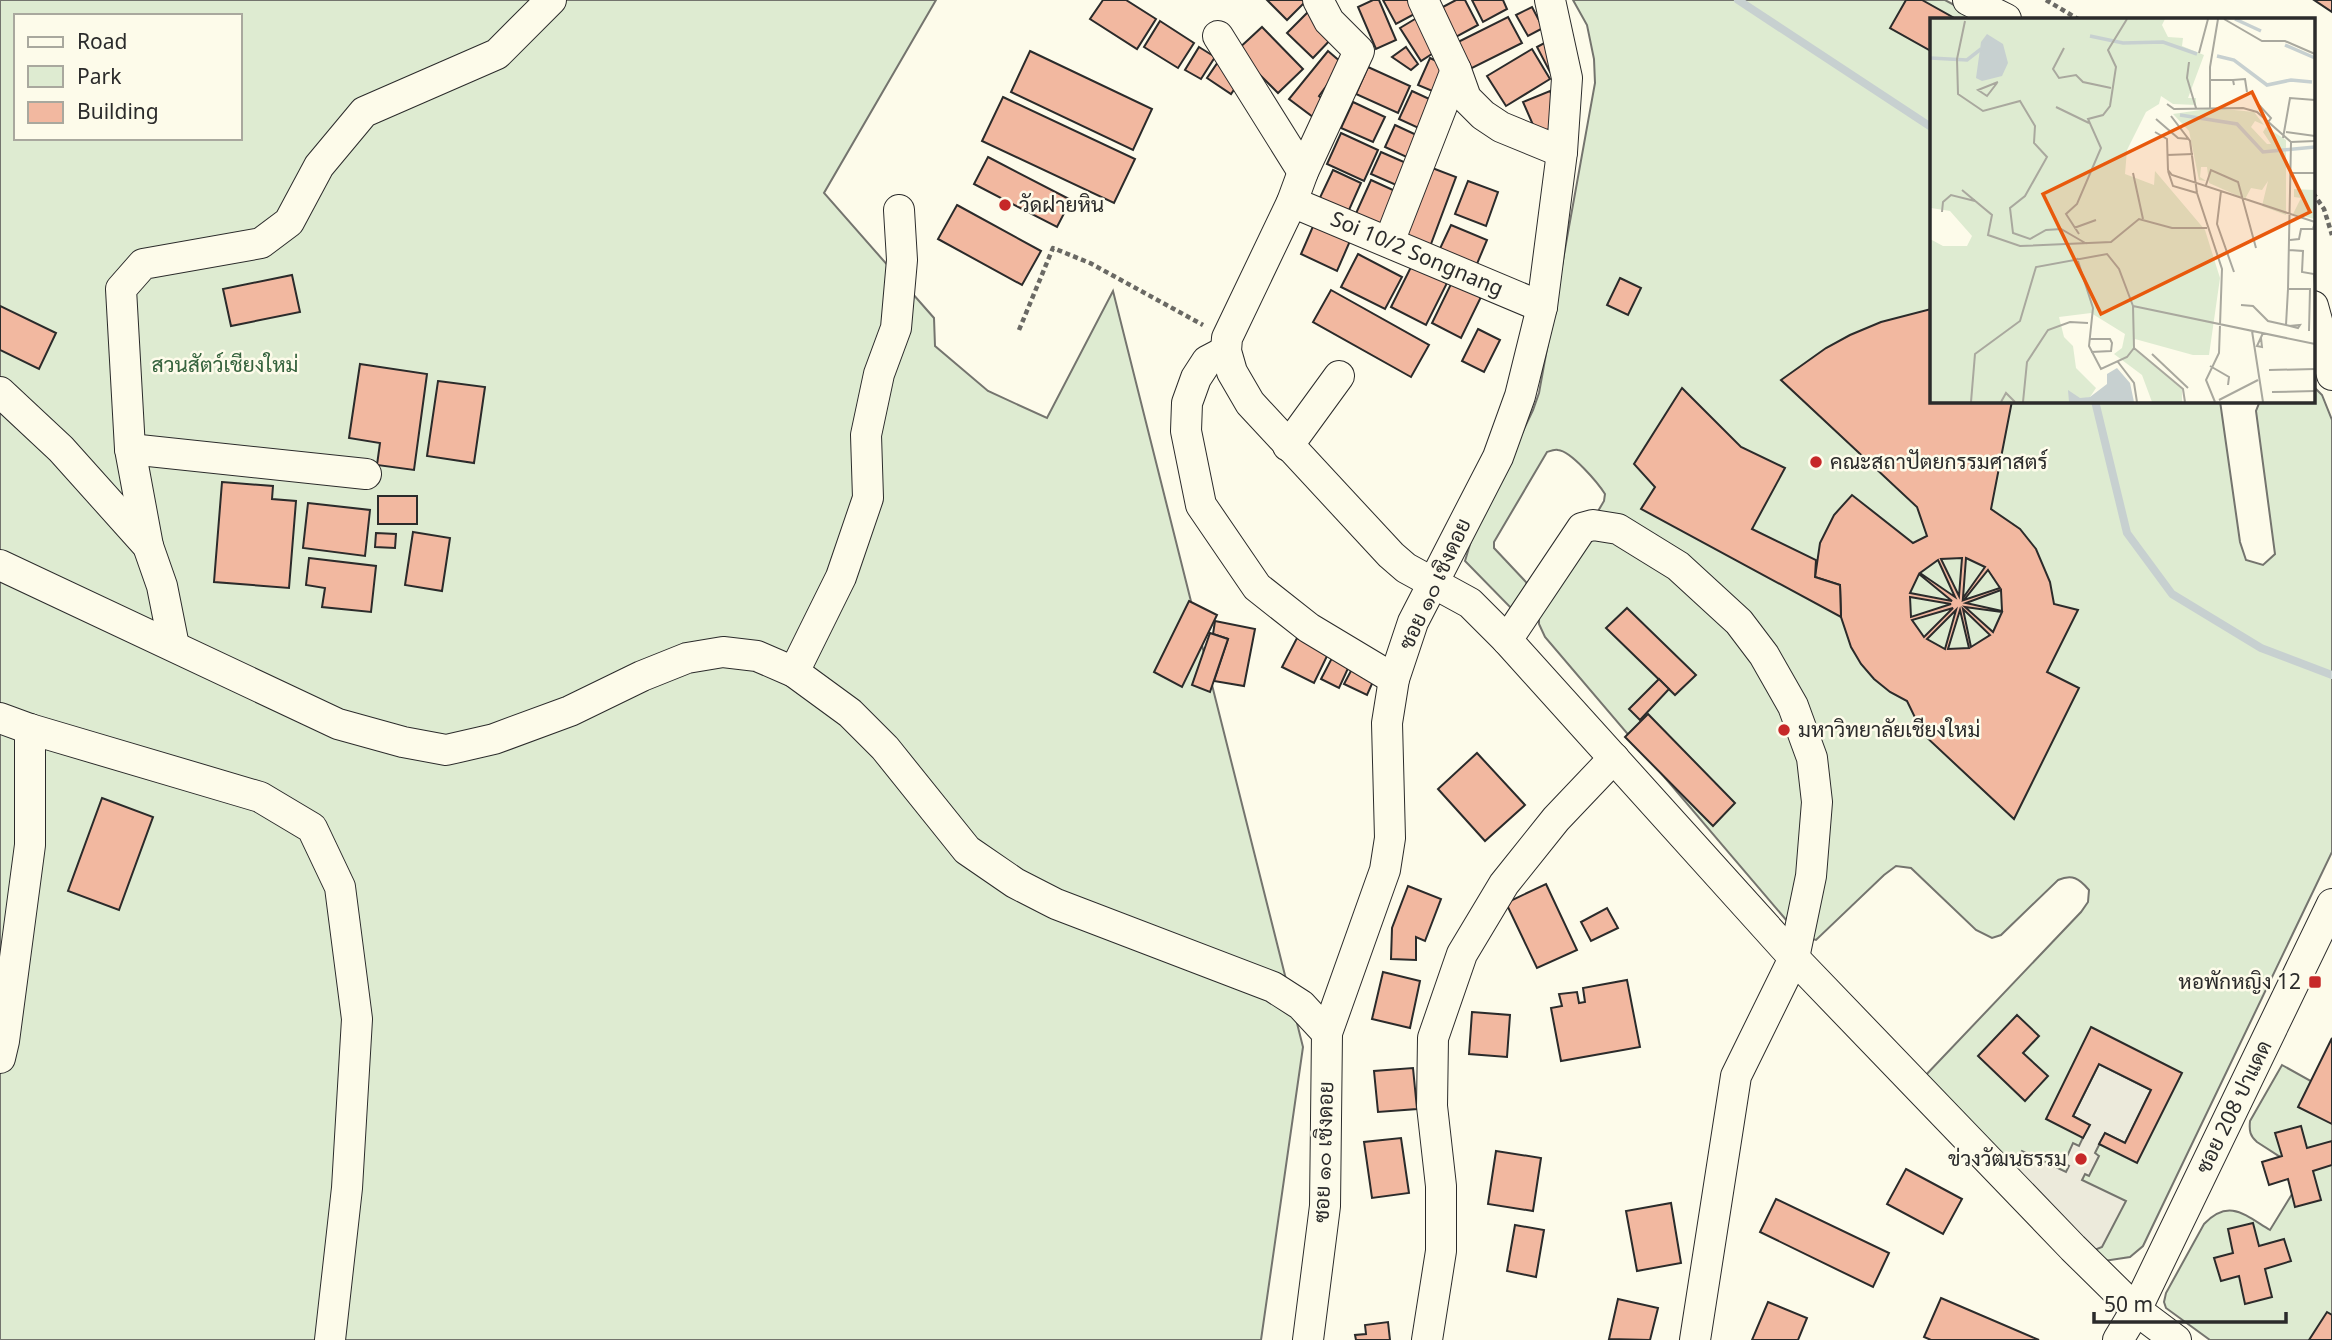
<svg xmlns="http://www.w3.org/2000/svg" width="2332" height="1340" font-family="'Noto Sans',Sarabun,sans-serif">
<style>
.green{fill:#deebd1;stroke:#74746e;stroke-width:2;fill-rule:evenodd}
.parking{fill:#eceadb;stroke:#74746e;stroke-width:2}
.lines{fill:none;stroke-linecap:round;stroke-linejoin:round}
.stream{stroke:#c7d0d0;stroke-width:8}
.building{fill:#f2b8a0;stroke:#2b2b2b;stroke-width:2;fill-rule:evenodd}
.minor-casing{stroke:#2b2b2b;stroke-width:32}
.path{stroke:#6a6964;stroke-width:4.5;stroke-dasharray:5 3.5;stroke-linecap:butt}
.minor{stroke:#fdfbea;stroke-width:30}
.poi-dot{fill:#c62828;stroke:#fdfbea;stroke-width:2.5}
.labels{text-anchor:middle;stroke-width:5;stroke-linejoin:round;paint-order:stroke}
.poi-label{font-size:21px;fill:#2b2b2b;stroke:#fdfbea;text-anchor:start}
.street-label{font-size:21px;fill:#2b2b2b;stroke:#fdfbea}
.park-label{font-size:21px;fill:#34623c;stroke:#fdfbea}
.inset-river{fill:none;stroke:#c7d0d0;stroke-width:3.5}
.inset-road{fill:none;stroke:#a9a89e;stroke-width:2}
.view{fill:#e8590c;fill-opacity:0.15;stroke:#e8590c;stroke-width:3.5}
.inset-edge{fill:none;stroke:#2b2b2b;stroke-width:3.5}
</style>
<rect width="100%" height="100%" fill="#fdfbea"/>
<!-- green -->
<g class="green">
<path d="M 0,0 L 936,0 L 824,193 L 934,318 L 935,346 L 988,391 L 1047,418 L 1113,291 L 1303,1047 L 1261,1340 L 0,1340 ZM 16,16 L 240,16 L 240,138 L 16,138 Z"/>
<path d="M 1573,0 L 1945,0 L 1980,19 L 1931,19 L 1931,401 L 2220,401 L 2240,542 L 2246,560 L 2263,565 L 2275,554 L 2256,411 L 2260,401 L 2313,401 L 2313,386 L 2322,395 L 2332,420 L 2332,852 L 2143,1246 L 2130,1257 L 2104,1261 L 1923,1078 L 2081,912 L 2088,902 L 2089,890 C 2079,878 2072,874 2058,880 L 2001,935 L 1992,938 L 1976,930 L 1911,868 L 1896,866 L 1884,875 L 1816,940 L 1799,935 L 1545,637 L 1539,624 L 1539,611 L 1604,501 L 1605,494 C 1598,483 1571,451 1558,450 C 1555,449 1550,451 1547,452 L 1494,542 L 1494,548 L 1526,582 L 1529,589 L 1515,609 L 1510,607 L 1465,561 L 1471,541 L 1533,410 L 1539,393 L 1595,83 L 1594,59 L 1587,25 Z"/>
<path d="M 2282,1065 L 2332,1093 L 2332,1340 L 2210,1340 L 2166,1308 L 2164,1302 L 2166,1293 L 2204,1224 C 2229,1198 2245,1215 2270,1230 L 2305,1173 L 2257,1142 C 2250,1136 2249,1131 2250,1121 Z"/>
</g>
<!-- parking -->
<path class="parking" d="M 2099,1064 L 2151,1090 L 2125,1143 L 2105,1133 L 2095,1153 L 2099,1156 L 2089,1176 L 2085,1174 L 2082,1180 L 2126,1201 L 2102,1247 L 2092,1251 L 2014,1166 L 2022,1151 L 2066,1172 L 2069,1166 L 2064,1163 L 2073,1143 L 2079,1146 L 2089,1125 L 2073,1116 Z"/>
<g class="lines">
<!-- stream -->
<g class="stream">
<path d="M 1738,0 L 1931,127"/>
<path d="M 2095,401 L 2127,533 L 2172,594 L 2261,648 L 2332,675"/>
</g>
</g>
<!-- building -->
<g class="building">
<path d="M 1103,0 L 1126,0 L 1156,19 L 1137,49 L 1090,19 Z"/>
<path d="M 1267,0 L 1307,0 L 1287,20 Z"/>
<path d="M 1373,0 L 1379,0 L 1396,40 L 1376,49 L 1358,7 Z"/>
<path d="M 1383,0 L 1414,0 L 1420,11 L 1396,24 Z"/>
<path d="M 1456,0 L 1465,0 L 1478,25 L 1454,38 L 1439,9 Z"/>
<path d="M 1472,0 L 1503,0 L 1507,9 L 1483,22 Z"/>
<path d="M 1906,0 L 1922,0 L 1956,19 L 1931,19 L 1931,51 L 1890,28 Z"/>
<path d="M 2314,0 L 2332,0 L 2332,12 Z"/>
<path d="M 1532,7 L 1543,28 L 1528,36 L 1516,15 Z"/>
<path d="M 1308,12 L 1334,36 L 1313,58 L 1287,33 Z"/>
<path d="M 1420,16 L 1441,48 L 1421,61 L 1400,28 Z"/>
<path d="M 1508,17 L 1522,43 L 1466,71 L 1452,45 Z"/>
<path d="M 1160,21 L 1194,43 L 1178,68 L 1144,47 Z"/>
<path d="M 1262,27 L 1303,69 L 1278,93 L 1236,51 Z"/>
<path d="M 1548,41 L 1562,66 L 1550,72 L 1537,47 Z"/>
<path d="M 1199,47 L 1215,57 L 1201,79 L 1185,70 Z"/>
<path d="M 1406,47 L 1418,64 L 1411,70 L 1392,57 Z"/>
<path d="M 1532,49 L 1550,79 L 1506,106 L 1487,76 Z"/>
<path d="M 1030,51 L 1152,109 L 1133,150 L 1011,92 Z"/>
<path d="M 1328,51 L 1349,69 L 1330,81 L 1319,96 L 1325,101 L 1313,117 L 1289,99 Z"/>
<path d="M 1430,58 L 1449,67 L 1437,93 L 1418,85 Z"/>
<path d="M 1218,62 L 1242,78 L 1231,94 L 1207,78 Z"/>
<path d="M 1368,67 L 1410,86 L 1398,113 L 1356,94 Z"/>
<path d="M 1412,91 L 1438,103 L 1425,131 L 1399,119 Z"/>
<path d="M 1550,91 L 1564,123 L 1537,134 L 1523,102 Z"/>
<path d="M 1003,97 L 1135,159 L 1114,203 L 982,141 Z"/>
<path d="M 1353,102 L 1385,117 L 1373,142 L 1341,128 Z"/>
<path d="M 1395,125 L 1423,138 L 1413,160 L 1385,147 Z"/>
<path d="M 1341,133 L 1378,150 L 1364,181 L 1327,164 Z"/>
<path d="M 1381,152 L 1413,166 L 1403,188 L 1371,174 Z"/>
<path d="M 988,157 L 1071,200 L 1057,227 L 974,184 Z"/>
<path d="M 1427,166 L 1456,177 L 1428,252 L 1399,242 Z"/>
<path d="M 1333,170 L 1361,183 L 1345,219 L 1316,206 Z"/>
<path d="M 1371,180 L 1404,195 L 1386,235 L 1353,220 Z"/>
<path d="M 1468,181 L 1498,192 L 1486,226 L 1455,214 Z"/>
<path d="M 957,205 L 1041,251 L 1022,285 L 938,239 Z"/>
<path d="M 1314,224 L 1350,241 L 1337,271 L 1301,254 Z"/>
<path d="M 1451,225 L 1487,240 L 1474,271 L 1437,255 Z"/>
<path d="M 1358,254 L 1402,277 L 1385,309 L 1341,287 Z"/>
<path d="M 1412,265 L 1447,283 L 1426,325 L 1391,307 Z"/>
<path d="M 292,275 L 300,312 L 231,326 L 223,289 Z"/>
<path d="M 1620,278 L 1641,288 L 1628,315 L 1607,305 Z"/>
<path d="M 1452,282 L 1481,297 L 1461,338 L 1432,323 Z"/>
<path d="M 1331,290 L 1429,345 L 1411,377 L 1313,322 Z"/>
<path d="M 0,306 L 56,333 L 39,369 L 0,350 Z"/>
<path d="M 1931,309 L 1931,401 L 2012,401 L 1991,509 L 2020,529 L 2036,549 L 2050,582 L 2054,604 L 2078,610 L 2047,672 L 2079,688 L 2014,819 L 1923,734 L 1907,701 L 1890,692 L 1874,679 L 1861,664 L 1851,647 L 1841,617 L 1840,585 L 1815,577 L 1820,543 L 1834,515 L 1852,495 L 1913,543 L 1927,536 L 1917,507 L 1781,380 L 1826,348 L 1850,335 L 1881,322 ZM 1962,558 L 1959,596 L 1941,559 ZM 1966,558 L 1985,567 L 1963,598 ZM 1938,560 L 1955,597 L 1920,573 ZM 1988,570 L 2000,588 L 1964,600 ZM 1919,574 L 1952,601 L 1910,593 ZM 2001,590 L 2002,611 L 1966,603 ZM 1910,597 L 1951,604 L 1911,617 ZM 1965,607 L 2002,612 L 1993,632 ZM 1953,608 L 1924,637 L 1912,620 ZM 1963,609 L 1990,635 L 1971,647 ZM 1956,610 L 1945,649 L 1927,639 ZM 1960,610 L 1969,648 L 1948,649 Z"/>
<path d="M 1478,329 L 1500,340 L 1484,372 L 1462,361 Z"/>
<path d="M 360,364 L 427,374 L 414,470 L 377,465 L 380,443 L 349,438 Z"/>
<path d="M 438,381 L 485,387 L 474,463 L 427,456 Z"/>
<path d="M 1682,388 L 1741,447 L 1785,468 L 1752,529 L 1816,560 L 1815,577 L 1840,585 L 1841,617 L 1641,509 L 1655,487 L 1634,464 Z"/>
<path d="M 222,482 L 273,486 L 272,499 L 296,501 L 289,588 L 214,582 Z"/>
<rect x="378" y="496" width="39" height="28"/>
<path d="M 308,503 L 370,510 L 365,556 L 303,548 Z"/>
<path d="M 413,532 L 450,538 L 442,591 L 405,585 Z"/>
<path d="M 376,533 L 396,534 L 395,548 L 375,547 Z"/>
<path d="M 309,558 L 376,566 L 371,612 L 322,607 L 325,588 L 306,585 Z"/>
<path d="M 1189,601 L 1217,615 L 1182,687 L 1154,672 Z"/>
<path d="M 1627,608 L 1696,675 L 1675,695 L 1606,628 Z"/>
<path d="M 1215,621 L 1255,629 L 1244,686 L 1214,681 L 1228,639 L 1213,634 Z"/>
<path d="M 1210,633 L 1228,639 L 1210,692 L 1192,685 Z"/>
<path d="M 1297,638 L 1328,654 L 1314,683 L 1282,667 Z"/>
<path d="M 1333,656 L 1350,664 L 1339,688 L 1321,679 Z"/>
<path d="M 1353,667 L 1375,677 L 1367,695 L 1344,684 Z"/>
<path d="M 1659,679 L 1669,689 L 1640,720 L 1629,709 Z"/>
<path d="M 1648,714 L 1735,803 L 1713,826 L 1625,737 Z"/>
<path d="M 1477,753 L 1525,805 L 1485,841 L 1438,789 Z"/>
<path d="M 102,798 L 153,817 L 119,910 L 68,891 Z"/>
<path d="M 1546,884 L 1577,950 L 1537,968 L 1506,903 Z"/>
<path d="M 1408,886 L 1441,899 L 1425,941 L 1416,937 L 1416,960 L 1391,959 L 1392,928 Z"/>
<path d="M 1607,908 L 1618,928 L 1591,941 L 1581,922 Z"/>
<path d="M 1383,972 L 1420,981 L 1410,1028 L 1372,1019 Z"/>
<path d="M 1627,980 L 1640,1047 L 1561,1061 L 1551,1008 L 1562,1006 L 1559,994 L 1577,992 L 1579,1003 L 1585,1002 L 1583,988 Z"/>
<path d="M 1472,1012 L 1510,1015 L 1507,1057 L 1469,1054 Z"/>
<path d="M 2017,1015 L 2039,1036 L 2023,1053 L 2048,1076 L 2025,1101 L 1978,1056 Z"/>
<path d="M 2091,1027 L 2182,1073 L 2137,1163 L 2099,1144 L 2105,1133 L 2125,1143 L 2151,1090 L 2099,1064 L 2073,1116 L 2090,1125 L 2083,1138 L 2046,1119 Z"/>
<path d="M 2332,1038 L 2332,1124 L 2298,1107 Z"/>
<path d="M 1413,1068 L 1417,1109 L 1378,1112 L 1374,1071 Z"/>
<path d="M 2301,1126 L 2307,1148 L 2332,1141 L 2332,1165 L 2313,1171 L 2321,1200 L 2295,1207 L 2288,1179 L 2269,1185 L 2262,1162 L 2282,1156 L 2275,1133 Z"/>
<path d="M 1401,1138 L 1409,1193 L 1372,1198 L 1364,1142 Z"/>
<path d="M 1496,1151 L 1541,1158 L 1533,1211 L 1488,1204 Z"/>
<path d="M 1906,1169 L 1962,1199 L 1943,1234 L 1887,1204 Z"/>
<path d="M 1776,1199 L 1889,1253 L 1873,1287 L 1760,1232 Z"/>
<path d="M 1671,1203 L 1681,1263 L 1637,1271 L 1626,1211 Z"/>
<path d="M 2253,1223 L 2259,1246 L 2284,1239 L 2291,1261 L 2265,1269 L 2272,1297 L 2245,1304 L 2239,1276 L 2221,1281 L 2214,1258 L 2233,1253 L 2228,1229 Z"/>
<path d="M 1515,1225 L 1544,1230 L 1536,1277 L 1507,1271 Z"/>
<path d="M 1941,1298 L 2039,1340 L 1931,1340 L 1924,1337 Z"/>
<path d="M 1618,1299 L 1658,1308 L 1650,1340 L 1609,1339 Z"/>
<path d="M 1768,1302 L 1807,1318 L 1798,1340 L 1752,1340 Z"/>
<path d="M 2327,1312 L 2332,1315 L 2332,1340 L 2309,1340 Z"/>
<path d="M 1388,1322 L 1390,1340 L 1356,1340 L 1355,1335 L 1366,1334 L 1365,1325 Z"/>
</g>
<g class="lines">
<!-- minor casing -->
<g class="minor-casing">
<g id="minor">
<path d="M 1318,0 L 1329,21 L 1359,51 L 1303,172 L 1292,202 L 1227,338 L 1226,351 L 1232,372 L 1250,403 L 1391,555 L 1406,568 L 1470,603 L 1507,640 L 1794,958 L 2073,1248 L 2136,1310 L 2176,1340"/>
<path d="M 1423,0 L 1456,70 L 1466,98 L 1483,115 L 1501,127 L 1562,152"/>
<path d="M 1968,0 L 2006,19"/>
<path d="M 1218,36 L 1303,172"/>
<path d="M 1292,202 L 1542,307"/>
<path d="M 1389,242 L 1456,70"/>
<path d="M 2313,306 L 2332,375"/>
<path d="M 1226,351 L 1207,361 L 1196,378 L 1187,403 L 1186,431 L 1201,505 L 1257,587 L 1309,628 L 1394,679"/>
<path d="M 0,392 L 61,449 L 148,546 L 162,586 L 174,646"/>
<path d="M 1288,446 L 1339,376"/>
<path d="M 130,449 L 366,474"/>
<path d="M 148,546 L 130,449 L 121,289 L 143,264 L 261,243 L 289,222 L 319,166 L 364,112 L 497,54 L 551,0"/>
<path d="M 0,565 L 338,724 L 403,742 L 446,750 L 494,739 L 570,711 L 642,676 L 687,658 L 723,652 L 757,656 L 794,672 L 850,713 L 885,748 L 967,850 L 1015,883 L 1056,904 L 1273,987 L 1301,1005 L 1327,1033"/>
<path d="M 1507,640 L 1582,528 L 1593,525 L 1618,529 L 1678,566 L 1739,622 L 1764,655 L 1793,706 L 1812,758 L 1817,802 L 1811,876 L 1794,958 L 1736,1076 L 1695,1340"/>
<path d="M 794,672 L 841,577 L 868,498 L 866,435 L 879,374 L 896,328 L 902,260 L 899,210"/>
<path d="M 0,718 L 30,729 L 260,797 L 312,828 L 340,887 L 357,1019 L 347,1188 L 330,1340"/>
<path d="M 0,1058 L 4,1041 L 30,845 L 30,729"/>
<path d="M 1308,1340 L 1325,1206 L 1327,1033 L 1385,870 L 1390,838 L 1387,723 L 1394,679 L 1413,622 L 1498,457 L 1520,396 L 1542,307 L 1562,152 L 1567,78 L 1550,0"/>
<path d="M 1427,1340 L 1441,1251 L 1441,1186 L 1432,1106 L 1433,1038 L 1462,954 L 1504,884 L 1556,819 L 1614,758"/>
<path d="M 2118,1340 L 2136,1310 L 2332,904"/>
</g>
</g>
<!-- path -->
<g class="path">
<path d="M 2046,0 L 2078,19"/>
<path d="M 2313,193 L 2324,209 L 2332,235"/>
<path d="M 1019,330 L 1053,248 L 1090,263 L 1203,325"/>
</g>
<!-- minor -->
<use href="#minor" class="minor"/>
</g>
<!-- markers -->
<g class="poi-dot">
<circle cx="1005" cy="205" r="7"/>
<circle cx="1816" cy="462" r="7"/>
<circle cx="1784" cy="730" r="7"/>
<rect x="2308" y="975" width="14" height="14" rx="3.5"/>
<circle cx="2081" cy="1159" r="7"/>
</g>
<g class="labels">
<!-- poi labels -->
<g class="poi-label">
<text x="1019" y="212">วัดฝายหิน</text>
<text x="1830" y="469">คณะสถาปัตยกรรมศาสตร์</text>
<text x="1798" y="737">มหาวิทยาลัยเชียงใหม่</text>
<text x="2301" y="989" text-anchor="end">หอพักหญิง 12</text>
<text x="2067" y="1166" text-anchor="end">ข่วงวัฒนธรรม</text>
</g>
<!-- street labels -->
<g class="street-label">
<text transform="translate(1417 254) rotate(23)" y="7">Soi 10/2 Songnang</text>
<text transform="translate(1435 584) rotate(-65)" y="7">ซอย ๑๐ เชิงดอย</text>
<text transform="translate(2234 1107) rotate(-64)" y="7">ซอย 208 ปาแดด</text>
<text transform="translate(1324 1152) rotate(-88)" y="7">ซอย ๑๐ เชิงดอย</text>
</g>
<!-- park labels -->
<g class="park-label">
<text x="225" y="372">สวนสัตว์เชียงใหม่</text>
</g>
</g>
<!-- overview -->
<g transform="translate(1930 18)">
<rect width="385" height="385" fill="#fdfbea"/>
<path d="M 0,1 L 235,1 L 232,7 L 238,19 L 253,20 L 252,28 L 274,37 L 258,80 L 266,80 L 266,87 L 243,86 L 231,78 L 229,86 L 216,94 L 197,132 L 195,156 L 224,167 L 225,153 L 275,212 L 290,260 L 279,337 L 263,337 L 205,321 L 203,330 L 252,371 L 252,384 L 222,384 L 212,357 L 184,336 L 192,330 L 195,316 L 161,295 L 129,299 L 134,319 L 143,328 L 146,350 L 166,370 L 160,379 L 139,384 L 0,384 L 0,221 L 13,228 L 37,228 L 42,218 L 20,193 L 1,190 L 0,196 ZM 284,90 L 324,94 L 334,107 L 325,103 L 321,109 L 337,126 L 341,126 L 333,114 L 336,109 L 356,122 L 356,197 L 332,188 L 338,163 L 332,172 L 321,170 L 315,181 L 279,165 L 277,149 L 271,149 L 270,159 L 276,163 L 269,162 L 259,113 L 243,96 ZM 364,171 L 385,172 L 385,201 L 363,196 L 371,180 L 364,179 Z" fill="#deebd1"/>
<path d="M 57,16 L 73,26 L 78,45 L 72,58 L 52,63 L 46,60 L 51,24 ZM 187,350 L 200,365 L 204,384 L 139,384 L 138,372 L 150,380 L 160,379 L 177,366 L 177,356 Z" fill="#c7d0d0"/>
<path class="inset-river" d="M 305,1 L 331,13M 160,18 L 193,25 L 233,24 L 267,36M 355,27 L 385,40M 287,38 L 304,42 L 337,67 L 361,62 L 382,64M 0,40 L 37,42 L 51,31M 250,97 L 307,106 L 333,134 L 385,129"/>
<path class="inset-road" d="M 294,1 L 332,23 L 355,23 L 385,36M 35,3 L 27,41 L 28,76 L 53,93 L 90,83 L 105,108 L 104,125 L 117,139 L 95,178 L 80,190 L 83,215 L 100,221 L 116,212 L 131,211 L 157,226M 134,30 L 123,51 L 129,60 L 146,57 L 153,64 L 181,70M 269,35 L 278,1M 259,44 L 257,60 L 266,90M 280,62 L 303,62 L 304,67M 303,62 L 315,61 L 317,74M 67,65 L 57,78 L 48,72 L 68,64M 237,86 L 244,91 L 313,90 L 327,94 L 361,124 L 385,123M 329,87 L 341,100 L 337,106M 126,89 L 159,105M 280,90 L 280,49 L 288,1M 241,98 L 260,123 L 267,175 L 292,251 L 289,335 L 276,362 L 285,384M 226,101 L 248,120 L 259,121M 225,114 L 237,121 L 238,152 L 242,157 L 385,204M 356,114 L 385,118M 353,120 L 360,80 L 385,82M 361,124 L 358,271 L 380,271 L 379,313M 237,137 L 263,136M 238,153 L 243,168 L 267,175M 203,155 L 213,201M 361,155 L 385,155M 276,167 L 281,152 L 308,164 L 326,230M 32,172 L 62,197 L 58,217 L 90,228 L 181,224 L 209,201 L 242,210 L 277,210M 291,173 L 287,206 L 304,254M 12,194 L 13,184 L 21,177 L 45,183M 144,210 L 166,202M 149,216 L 136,196 L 147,186 L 171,130 L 158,101 L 173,97 L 180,88 L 186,49 L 178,32 L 197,1M 360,222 L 369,221 L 371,211 L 383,211 L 385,204M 359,232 L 373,233 L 372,254 L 384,256 L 385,267M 147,240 L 163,290 L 159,328 L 171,351 L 197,339 L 204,330 L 203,288 L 385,326M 311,287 L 323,288 L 338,303 L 356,307 L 358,271M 356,307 L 368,310 L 370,307 L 359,308M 322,313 L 333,384M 331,320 L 332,329 L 327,328 L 333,315M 159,321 L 180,321 L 182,325 L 181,333 L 161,334M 204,330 L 253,371 L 255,384M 222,336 L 258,370M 188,344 L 204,365 L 207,384M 280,348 L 299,359 L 298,367M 339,352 L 385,351M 342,374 L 385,373M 289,382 L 328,362M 41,384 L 45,336 L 90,303 L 106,249 L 177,236 L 189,251 L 203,288M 71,384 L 76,375 L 85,384M 93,384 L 97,344 L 118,312 L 140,304 L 158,305"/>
<path class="view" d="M 322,74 L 380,194 L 171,296 L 113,176 Z"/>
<rect width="385" height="385" class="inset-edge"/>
</g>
<!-- legend -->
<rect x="14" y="14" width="228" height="126" fill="#fdfbea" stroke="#a9a89e" stroke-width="2"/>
<rect x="28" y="37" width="35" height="10" fill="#fdfbea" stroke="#a9a89e" stroke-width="2"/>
<text x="77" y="49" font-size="21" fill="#2b2b2b">Road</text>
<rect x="28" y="66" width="35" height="21" fill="#deebd1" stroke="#a9a89e" stroke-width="2"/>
<text x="77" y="84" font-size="21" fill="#2b2b2b">Park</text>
<rect x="28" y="102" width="35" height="21" fill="#f2b8a0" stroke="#a9a89e" stroke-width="2"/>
<text x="77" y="119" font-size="21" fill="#2b2b2b">Building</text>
<!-- scale -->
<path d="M2094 1312v10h192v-10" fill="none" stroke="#2b2b2b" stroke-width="3.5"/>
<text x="2104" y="1312" font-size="21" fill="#2b2b2b" stroke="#fdfbea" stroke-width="5" paint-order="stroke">50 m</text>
</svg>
